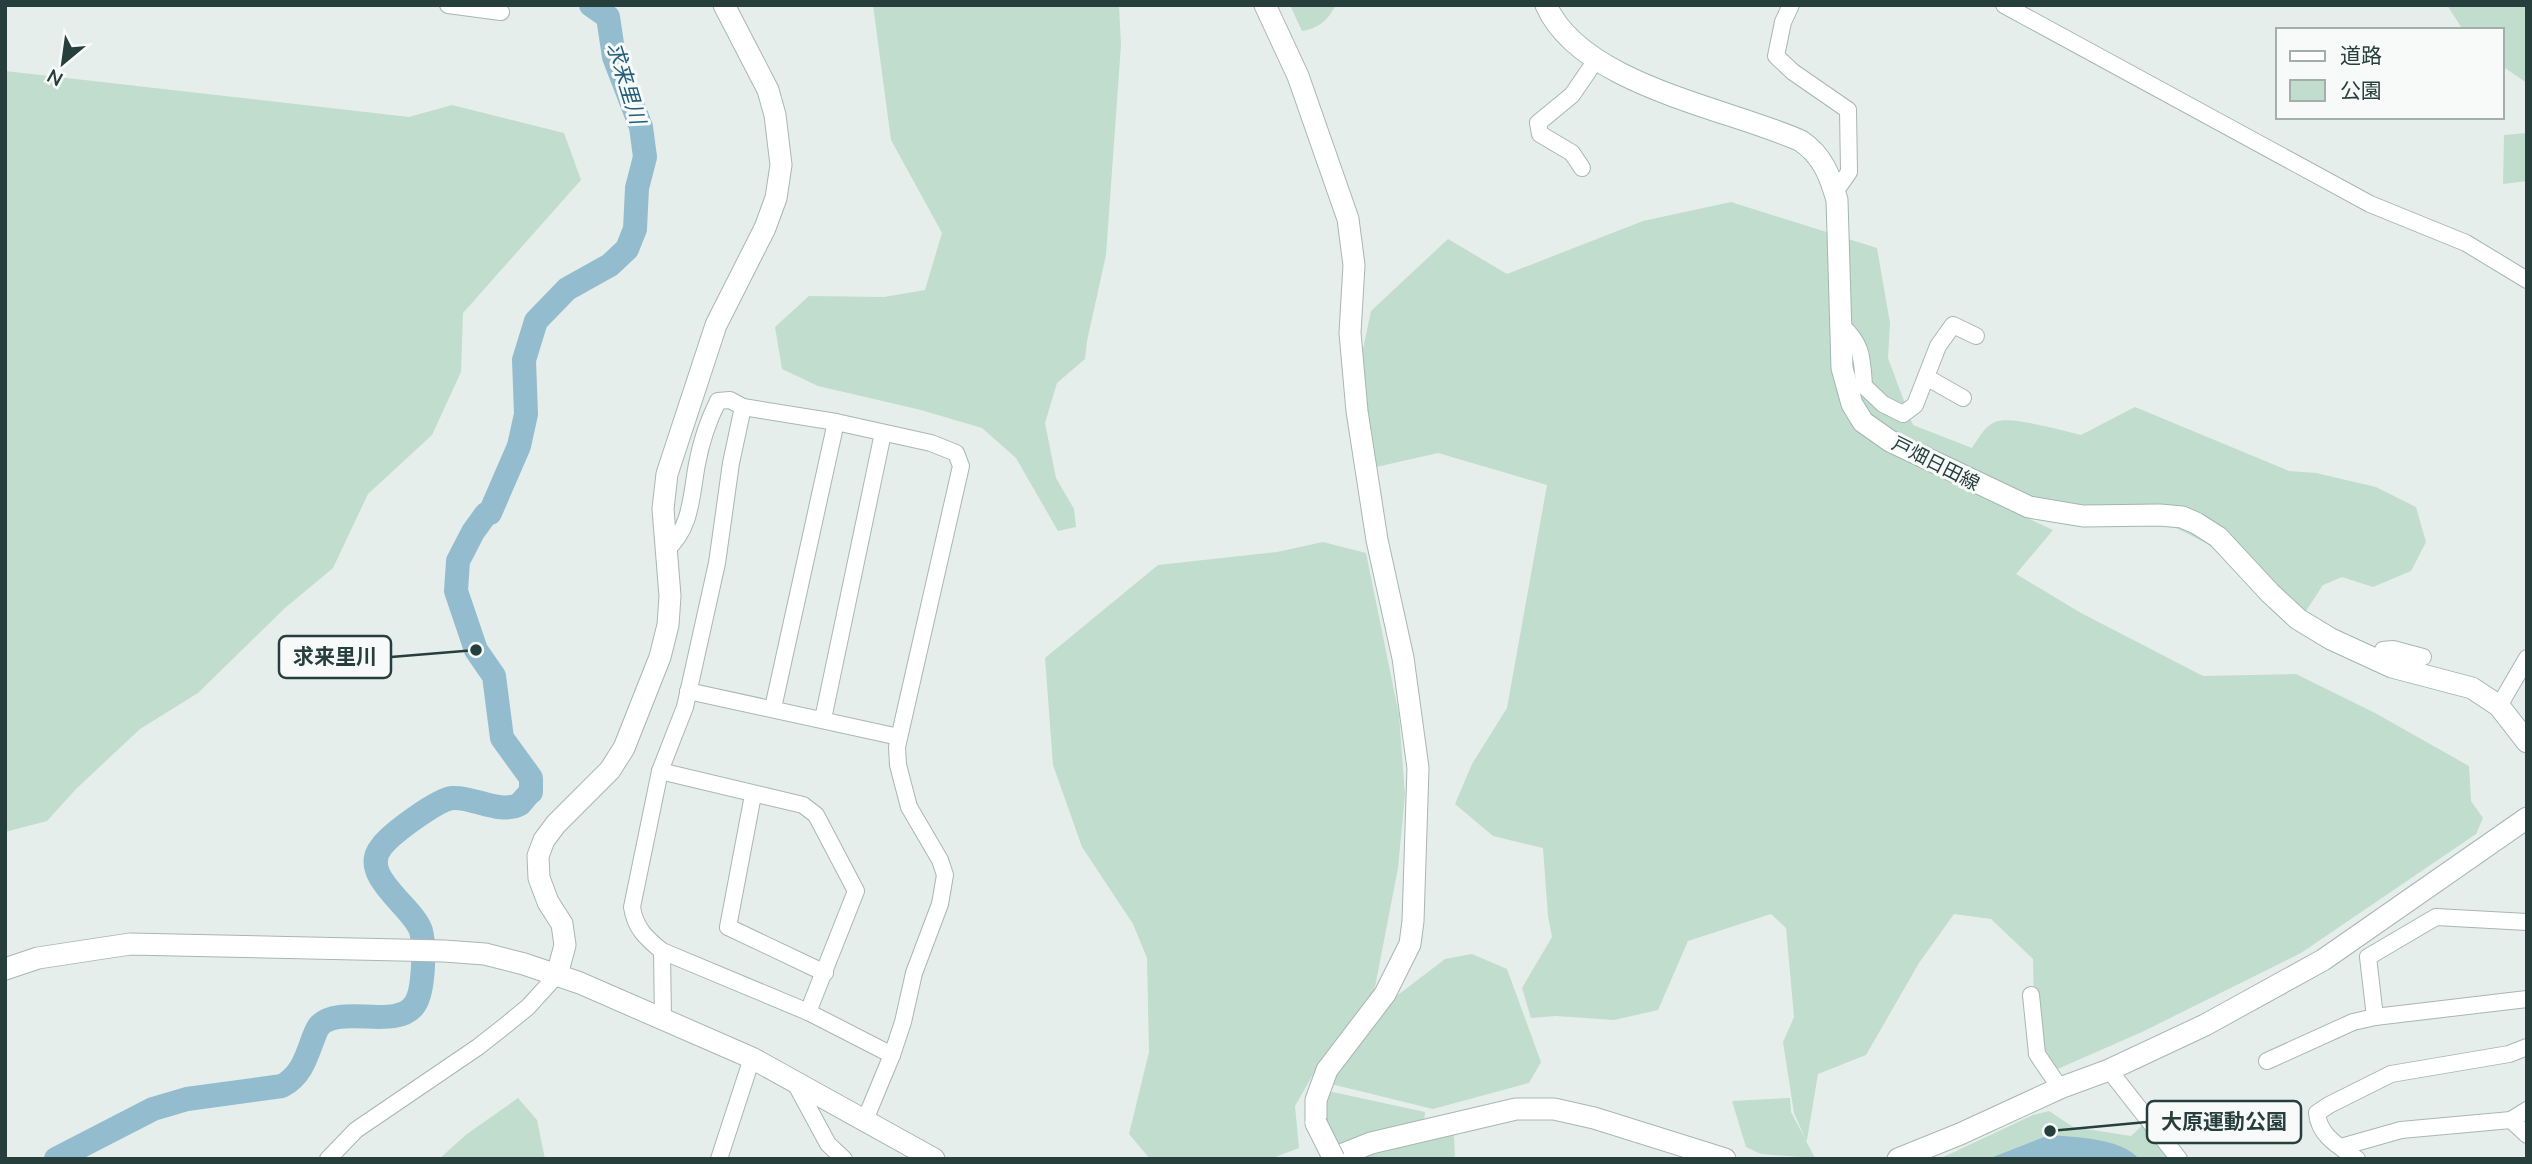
<svg xmlns="http://www.w3.org/2000/svg" width="2532" height="1164" font-family="Mulish,'Noto Sans JP',sans-serif">
<style>
.green{fill:#c1ddcd}
.water{fill:#93bdce}
.lines{fill:none;stroke-linecap:round;stroke-linejoin:round}
.river{stroke:#93bdce;stroke-width:24}
.minor-casing{stroke:#a9b6b4;stroke-width:18}
.tertiary-casing{stroke:#a9b6b4;stroke-width:23}
.secondary-casing{stroke:#a2b6b2;stroke-width:23}
.minor{stroke:#fff;stroke-width:16}
.tertiary{stroke:#fff;stroke-width:21}
.secondary{stroke:#fff;stroke-width:21}
.tertiary-bridge-casing{stroke:#a9b6b4;stroke-width:23;stroke-linecap:butt}
.tertiary-bridge{stroke:#fff;stroke-width:21}
.labels{text-anchor:middle;stroke-width:6;stroke-linejoin:round;paint-order:stroke}
.street-label{font-size:19px;fill:#263f3c;stroke:#f7faf9}
.water-label{font-size:21px;font-style:italic;fill:#235e78;stroke:#f7faf9}
.leader{fill:none;stroke:#263f3c;stroke-width:2.5}
.callout-dot{fill:#263f3c;stroke:#f7faf9;stroke-width:2.5}
.callout{fill:#f7faf9;stroke:#263f3c;stroke-width:2.5}
.callout-label{font-size:21px;text-anchor:middle;font-weight:bold;fill:#263f3c}
</style>
<rect width="100%" height="100%" fill="#e6eeec"/>
<!-- green -->
<g class="green">
<path d="M 873,5 L 1119,5 L 1121,45 L 1106,255 L 1087,341 L 1085,359 L 1057,383 L 1045,423 L 1056,478 L 1074,509 L 1076,527 L 1058,531 L 1016,458 L 982,428 L 921,410 L 818,386 L 782,369 L 775,327 L 809,296 L 884,297 L 925,290 L 942,233 L 891,140 Z"/>
<path d="M 1290,5 L 1336,5 C 1327,21 1319,28 1302,31 Z"/>
<path d="M 2447,5 L 2527,5 L 2527,83 L 2502,66 L 2502,30 L 2463,30 Z"/>
<path d="M 5,71 L 409,117 L 452,105 L 564,133 L 581,180 L 463,313 L 461,372 L 432,435 L 368,494 L 333,568 L 285,608 L 198,693 L 140,729 L 76,789 L 47,821 L 5,832 Z"/>
<path d="M 2527,133 L 2527,181 L 2503,184 L 2504,135 Z"/>
<path d="M 1731,202 L 1877,248 L 1890,323 L 1888,358 L 1913,425 L 1972,448 C 1979,438 1986,423 1999,421 C 2014,417 2064,431 2081,435 L 2135,407 L 2289,471 L 2316,473 L 2376,487 L 2416,507 L 2426,542 L 2411,571 L 2373,587 L 2342,577 L 2323,585 L 2304,614 L 2259,593 L 2208,544 L 2172,526 L 2146,525 L 2109,527 L 2041,517 L 1928,464 L 1931,473 L 2053,530 L 2016,574 L 2081,613 L 2203,676 L 2296,674 L 2375,713 L 2469,766 L 2471,801 L 2483,818 L 2476,834 L 2301,953 L 2142,1032 L 2053,1071 L 2040,1050 L 2034,1013 L 2033,959 L 1991,919 L 1954,914 L 1919,963 L 1866,1055 L 1818,1074 L 1807,1140 L 1806,1141 L 1815,1158 L 1761,1154 L 1746,1147 L 1732,1101 L 1790,1098 L 1791,1112 L 1806,1140 L 1794,1113 L 1783,1042 L 1794,1017 L 1786,928 L 1771,914 L 1688,941 L 1658,1010 L 1614,1020 L 1556,1016 L 1531,1018 L 1522,988 L 1552,937 L 1548,916 L 1543,848 L 1493,836 L 1455,804 L 1472,764 L 1507,708 L 1547,485 L 1438,453 L 1372,468 L 1360,363 L 1371,311 L 1448,239 L 1507,274 L 1643,221 Z"/>
<path d="M 1323,542 L 1366,553 L 1399,715 L 1405,795 L 1398,868 L 1374,992 L 1315,1071 L 1295,1106 L 1299,1148 L 1270,1159 L 1150,1159 L 1129,1134 L 1149,1052 L 1147,958 L 1133,924 L 1082,847 L 1053,765 L 1045,658 L 1158,565 L 1277,552 Z"/>
<path d="M 1472,954 L 1507,969 L 1541,1062 L 1529,1083 L 1433,1109 L 1331,1084 L 1390,1001 L 1445,959 Z"/>
<path d="M 1328,1091 L 1425,1112 L 1424,1123 L 1336,1147 L 1323,1120 Z"/>
<path d="M 518,1098 L 537,1120 L 545,1159 L 439,1159 L 467,1134 Z"/>
<path d="M 2049,1111 L 2073,1127 L 2131,1136 L 2150,1118 L 2187,1159 L 1939,1159 L 2033,1115 Z"/>
<path d="M 1454,1135 L 1455,1159 L 1348,1159 L 1377,1147 Z"/>
</g>
<!-- water -->
<path class="water" d="M 2049,1135 C 2075,1137 2122,1138 2139,1159 L 1988,1159 Z"/>
<g class="lines">
<!-- river -->
<path class="river" d="M 56,1159 L 153,1109 L 187,1099 L 282,1086 C 301,1076 306,1058 313,1039 C 315,1034 317,1028 320,1025 C 341,1004 398,1031 415,1004 C 424,991 425,946 421,931 C 413,906 357,875 382,846 C 392,833 437,800 452,798 C 473,796 500,815 520,804 C 523,801 527,795 531,792 L 531,778 L 502,738 L 494,676 L 476,650 L 456,591 L 458,561 L 473,532 L 486,514 L 490,513 L 519,446 L 526,414 L 524,360 L 536,321 L 567,289 L 610,265 L 627,249 L 635,229 L 637,188 L 645,157 L 641,127 L 614,57 L 608,17 L 591,5"/>
<!-- minor casing -->
<g class="minor-casing">
<g id="minor">
<path d="M 448,5 L 501,12"/>
<path d="M 1791,5 L 1783,22 L 1776,56 L 1793,72 L 1848,110 L 1849,172 L 1835,192"/>
<path d="M 2004,5 L 2370,204 L 2466,243 L 2527,280"/>
<path d="M 1582,168 L 1572,153 L 1540,134 L 1538,123 L 1572,95 L 1596,60"/>
<path d="M 1841,325 C 1863,345 1862,358 1864,386 L 1883,404 L 1903,414 L 1915,405 L 1938,346 L 1953,325 L 1976,336"/>
<path d="M 1926,377 L 1963,398"/>
<path d="M 743,407 L 731,463 L 717,563 L 685,707 L 660,771 L 632,907 C 635,928 646,938 662,951 L 808,1012 L 892,1055"/>
<path d="M 666,550 C 692,528 691,495 697,464 C 701,442 708,421 718,401 L 730,400 L 743,407 L 836,422 L 931,443 L 956,453 L 961,466 L 897,747 L 898,765 L 909,807 L 940,860 L 945,875 L 940,904 L 914,973 L 903,1022 L 892,1055 L 865,1120"/>
<path d="M 2377,661 L 2383,650 L 2393,649 L 2423,657"/>
<path d="M 688,691 L 899,737"/>
<path d="M 2499,706 L 2527,658"/>
<path d="M 773,708 L 836,422"/>
<path d="M 823,719 L 883,433"/>
<path d="M 660,771 L 803,805 L 816,815 L 856,891 L 808,1012"/>
<path d="M 753,795 L 728,927 L 825,973"/>
<path d="M 662,951 L 663,1019"/>
<path d="M 2031,995 L 2037,1054 L 2060,1088"/>
<path d="M 2375,1017 L 2368,957 L 2436,917 L 2527,922"/>
<path d="M 2267,1061 L 2353,1022 L 2375,1017 L 2527,999"/>
<path d="M 2109,1070 L 2179,1159"/>
<path d="M 795,1083 L 828,1144 L 844,1159"/>
<path d="M 2511,1120 L 2527,1135"/>
<path d="M 2341,1147 L 2401,1130 L 2511,1120 L 2527,1110"/>
<path d="M 328,1159 L 356,1130 L 478,1047 L 506,1025 L 528,1007 L 557,975"/>
<path d="M 719,1159 L 752,1058"/>
<path d="M 2357,1159 C 2339,1146 2319,1136 2317,1113 L 2329,1105 L 2391,1074 L 2509,1054 L 2527,1047"/>
</g>
</g>
<!-- tertiary casing -->
<g class="tertiary-casing">
<g id="tertiary">
<path d="M 1265,5 L 1298,76 L 1348,219 L 1354,265 L 1350,333 L 1357,411 L 1377,540 L 1403,658 L 1418,768 L 1413,921 L 1410,944 L 1385,994 L 1327,1070 L 1316,1100 L 1316,1123"/>
<path d="M 5,969 L 38,958 L 130,944 L 444,951 L 485,954 L 524,964 L 580,983 L 752,1058 L 934,1159"/>
<path d="M 557,975 L 565,945 L 562,924 L 548,902 L 539,878 L 538,856 L 544,840 L 556,824 L 610,770 L 624,748 L 660,657 L 668,625 L 670,596 L 663,509 L 667,474 L 716,325 L 765,228 L 776,198 L 781,165 L 775,115 L 768,90 L 724,5"/>
<path d="M 1331,1159 L 1371,1143 L 1516,1109 L 1554,1109 L 1594,1118 L 1725,1159"/>
<path d="M 1898,1159 L 1960,1134 L 2060,1088 L 2109,1070 L 2205,1025 L 2323,960 L 2527,818"/>
</g>
</g>
<!-- secondary casing -->
<g class="secondary-casing">
<path id="secondary" d="M 1546,5 C 1581,85 1728,108 1801,141 C 1823,156 1830,176 1837,200 L 1842,368 L 1852,404 L 1863,422 L 1890,441 L 2029,507 L 2083,516 L 2160,515 L 2182,517 L 2196,523 L 2218,537 L 2270,593 L 2298,619 L 2331,639 L 2392,667 L 2472,688 L 2499,706 L 2527,742"/>
</g>
<!-- minor -->
<use href="#minor" class="minor"/>
<!-- tertiary -->
<use href="#tertiary" class="tertiary"/>
<!-- secondary -->
<use href="#secondary" class="secondary"/>
<!-- tertiary-bridge casing -->
<g class="tertiary-bridge-casing">
<path id="tertiary-bridge" d="M 1316,1123 L 1334,1159"/>
</g>
<!-- tertiary-bridge -->
<use href="#tertiary-bridge" class="tertiary-bridge"/>
</g>
<g class="labels">
<!-- street labels -->
<g class="street-label">
<text transform="translate(1936 463) rotate(27)" y="7">戸畑日田線</text>
</g>
<!-- water labels -->
<g class="water-label">
<text transform="translate(626 83) rotate(73)" y="7">求来里川</text>
</g>
</g>
<!-- callouts -->
<path class="leader" d="M476 650L391 657M2050 1131L2147 1122"/>
<g class="callout-dot">
<circle cx="476" cy="650" r="7"/>
<circle cx="2050" cy="1131" r="7"/>
</g>
<g class="callout">
<rect x="279" y="636" width="112" height="42" rx="7"/>
<rect x="2147" y="1101" width="154" height="42" rx="7"/>
</g>
<g class="callout-label">
<text x="335" y="664">求来里川</text>
<text x="2224" y="1129">大原運動公園</text>
</g>
<!-- border -->
<rect width="2532" height="1164" fill="none" stroke="#263f3c" stroke-width="14"/>
<!-- legend -->
<rect x="2276" y="28" width="228" height="91" fill="#f7faf9" stroke="#a3afad" stroke-width="2"/>
<rect x="2290" y="51" width="35" height="10" fill="#ffffff" stroke="#a3afad" stroke-width="2"/>
<text x="2340" y="63" font-size="21" fill="#263f3c">道路</text>
<rect x="2290" y="80" width="35" height="21" fill="#c1ddcd" stroke="#a3afad" stroke-width="2"/>
<text x="2340" y="98" font-size="21" fill="#263f3c">公園</text>
<!-- north arrow -->
<g transform="translate(63 63) rotate(209)" stroke="#f7faf9" stroke-width="5" paint-order="stroke">
<path d="M0-5L12 26L0 18L-12 26Z" fill="#263f3c"/>
<text y="-10" font-size="19" font-weight="bold" text-anchor="middle" fill="#263f3c">N</text>
</g>
</svg>
